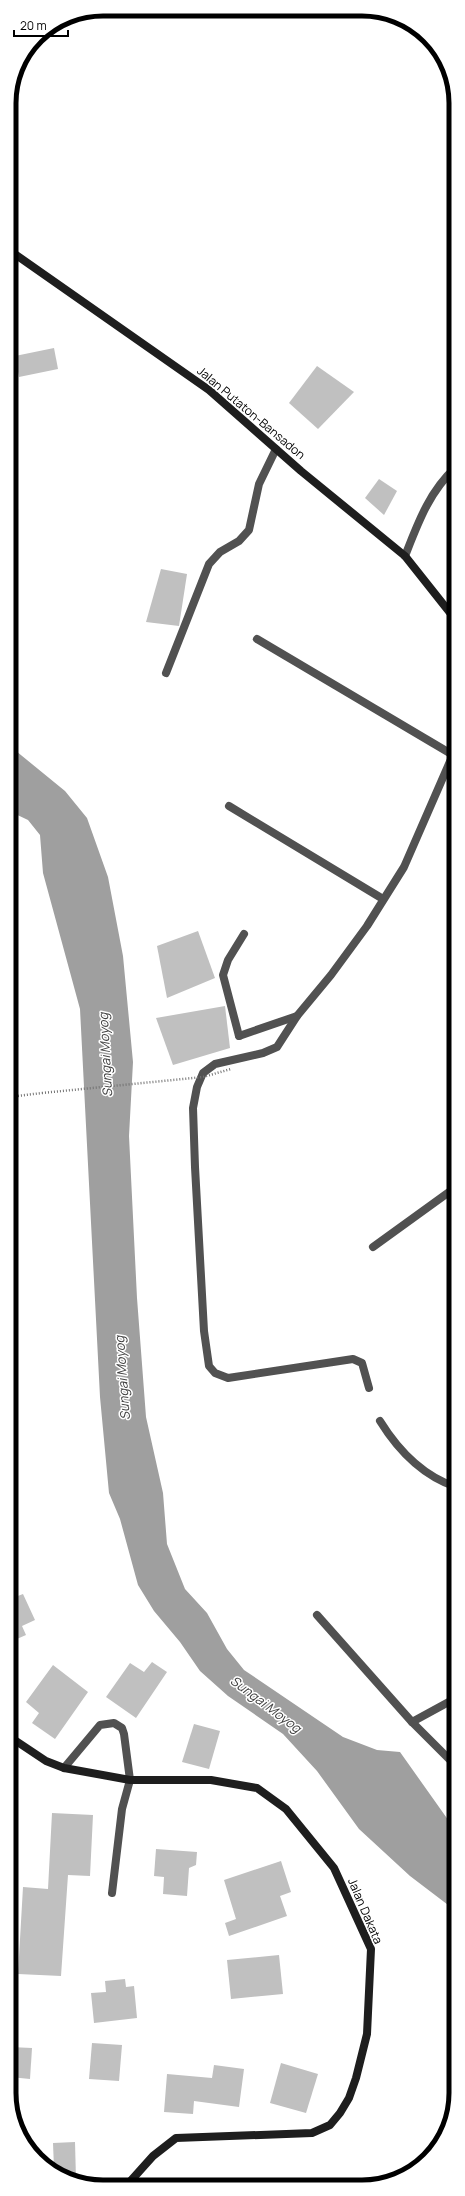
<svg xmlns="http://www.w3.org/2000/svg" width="465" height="2196" font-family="Manrope,sans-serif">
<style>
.water{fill:#9f9f9f}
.building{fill:#c0c0c0}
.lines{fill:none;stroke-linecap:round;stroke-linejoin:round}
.path{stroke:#737373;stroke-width:2.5;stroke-dasharray:1 2;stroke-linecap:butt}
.lane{stroke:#515151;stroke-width:8}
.street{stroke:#515151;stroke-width:8}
.secondary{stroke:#1e1e1e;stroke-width:8}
.path-bridge{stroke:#737373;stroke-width:2.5;stroke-dasharray:1 2;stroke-linecap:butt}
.labels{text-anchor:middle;stroke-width:3;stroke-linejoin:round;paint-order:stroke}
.street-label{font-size:12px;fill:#000;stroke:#fff}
.water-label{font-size:13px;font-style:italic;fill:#404040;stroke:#fff}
.rim{fill:none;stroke:#000;stroke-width:5}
</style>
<rect width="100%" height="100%" fill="#fff"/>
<!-- water -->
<path class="water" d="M 9,749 L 16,751 L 65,791 L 87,818 L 108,877 L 123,956 L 133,1062 L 129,1136 L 137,1298 L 146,1417 L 163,1493 L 167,1544 L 185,1589 L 207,1613 L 227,1649 L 244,1670 L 343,1737 L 377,1750 L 400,1752 L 456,1831 L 456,1911 L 410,1876 L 359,1829 L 317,1771 L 283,1734 L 228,1696 L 200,1671 L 180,1642 L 154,1611 L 138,1585 L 120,1519 L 109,1493 L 100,1397 L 80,1009 L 43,873 L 40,835 L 28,820 L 9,811 Z"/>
<!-- building -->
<g class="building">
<path d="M 54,348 L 58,369 L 19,377 L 15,356 Z"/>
<path d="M 317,366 L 354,392 L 318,429 L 289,403 Z"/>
<path d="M 379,479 L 397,491 L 384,515 L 365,498 Z"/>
<path d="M 161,569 L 187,574 L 179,626 L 146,622 Z"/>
<path d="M 198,931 L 215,978 L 167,998 L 157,946 Z"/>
<path d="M 225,1006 L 230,1048 L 173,1065 L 156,1018 Z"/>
<path d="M 23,1594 L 35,1620 L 22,1626 L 26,1635 L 10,1642 L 10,1599 Z"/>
<path d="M 152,1662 L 167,1672 L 136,1718 L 106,1697 L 130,1663 L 144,1672 Z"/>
<path d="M 53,1665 L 88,1692 L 55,1739 L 32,1723 L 39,1713 L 26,1702 Z"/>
<path d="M 194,1724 L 220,1731 L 209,1769 L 182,1762 Z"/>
<path d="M 52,1813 L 93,1815 L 90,1876 L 68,1875 L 61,1976 L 18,1974 L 23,1887 L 48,1889 Z"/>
<path d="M 156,1849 L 197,1852 L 196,1865 L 189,1868 L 187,1896 L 163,1894 L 164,1877 L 154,1876 Z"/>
<path d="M 281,1861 L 291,1892 L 280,1896 L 287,1916 L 229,1936 L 225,1923 L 236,1919 L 224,1880 Z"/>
<path d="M 279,1955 L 283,1994 L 231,1999 L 227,1960 Z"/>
<path d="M 125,1979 L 126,1987 L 134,1986 L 137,2018 L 94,2023 L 91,1993 L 106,1992 L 105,1981 Z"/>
<path d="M 92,2043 L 122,2045 L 119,2081 L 89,2079 Z"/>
<path d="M 10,2047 L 32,2048 L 30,2079 L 10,2077 Z"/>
<path d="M 281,2063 L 318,2074 L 306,2113 L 270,2103 Z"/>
<path d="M 214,2065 L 244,2069 L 239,2107 L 194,2101 L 193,2114 L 164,2112 L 167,2074 L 212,2078 Z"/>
<path d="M 75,2142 L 76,2180 L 54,2168 L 53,2143 Z"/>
</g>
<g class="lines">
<!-- path -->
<path class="path" d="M 9,1097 L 42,1093"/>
<!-- lane -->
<g class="lane">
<path d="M 257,639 L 453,755"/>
<path d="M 229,806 L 383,899"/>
<path d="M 239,1036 L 223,975 L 228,960 L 244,934"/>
<path d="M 64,1768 L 100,1725 L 114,1723 L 122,1728 L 124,1734 L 130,1780 L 122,1809 L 112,1893"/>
</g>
<!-- street -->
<g class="street">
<path d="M 405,556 C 418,523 429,492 455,468"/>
<path d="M 166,673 L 209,564 L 220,552 L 239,541 L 249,530 L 259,484 L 276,449"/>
<path d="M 297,1016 L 277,1047 L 263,1053 L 215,1064 L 203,1073 L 197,1087 L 193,1108 L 195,1167 L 204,1331 L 209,1366 L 215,1373 L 228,1378 L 353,1359 L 362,1363 L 369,1388"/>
<path d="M 239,1036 L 297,1016 L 331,975 L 367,926 L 404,867 L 455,750"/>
<path d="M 373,1247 L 456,1187"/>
<path d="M 380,1421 C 398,1450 423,1476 456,1487"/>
<path d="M 317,1615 L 412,1722 L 456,1766"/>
<path d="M 412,1722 L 456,1698"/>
</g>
<!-- secondary -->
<g class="secondary">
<path d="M 9,250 L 209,390 L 301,471 L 405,556 L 455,619"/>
<path d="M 10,1737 L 46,1761 L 64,1768 L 130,1780 L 211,1780 L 257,1788 L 286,1809 L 334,1868 L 371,1949 L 367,2034 L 356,2078 L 349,2098 L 340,2113 L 330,2125 L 312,2133 L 176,2138 L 153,2156 L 127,2185"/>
</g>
<!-- path-bridge -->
<path class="path-bridge" d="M 42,1093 L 203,1077 L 231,1069"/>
</g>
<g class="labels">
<!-- street labels -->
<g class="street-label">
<text transform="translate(251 413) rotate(40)" y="4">Jalan Putaton-Bansadon</text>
<text transform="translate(365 1911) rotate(67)" y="4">Jalan Dakata</text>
</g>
<!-- water labels -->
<g class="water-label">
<text transform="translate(105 1055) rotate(-93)" y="5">Sungai Moyog</text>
<text transform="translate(122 1378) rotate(-94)" y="5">Sungai Moyog</text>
<text transform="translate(266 1704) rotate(37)" y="5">Sungai Moyog</text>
</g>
</g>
<!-- crop -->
<path d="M0 0H465V2196H0ZM103 16H362A87 87 0 0 1 449 103V2093A87 87 0 0 1 362 2180H103A87 87 0 0 1 16 2093V103A87 87 0 0 1 103 16Z" fill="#fff" fill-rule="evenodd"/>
<path class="rim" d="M103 16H362A87 87 0 0 1 449 103V2093A87 87 0 0 1 362 2180H103A87 87 0 0 1 16 2093V103A87 87 0 0 1 103 16Z"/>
<!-- scale -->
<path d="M14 30v6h54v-6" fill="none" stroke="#000000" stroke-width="2"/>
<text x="20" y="30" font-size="12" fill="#000000" stroke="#ffffff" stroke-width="3" paint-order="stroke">20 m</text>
</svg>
